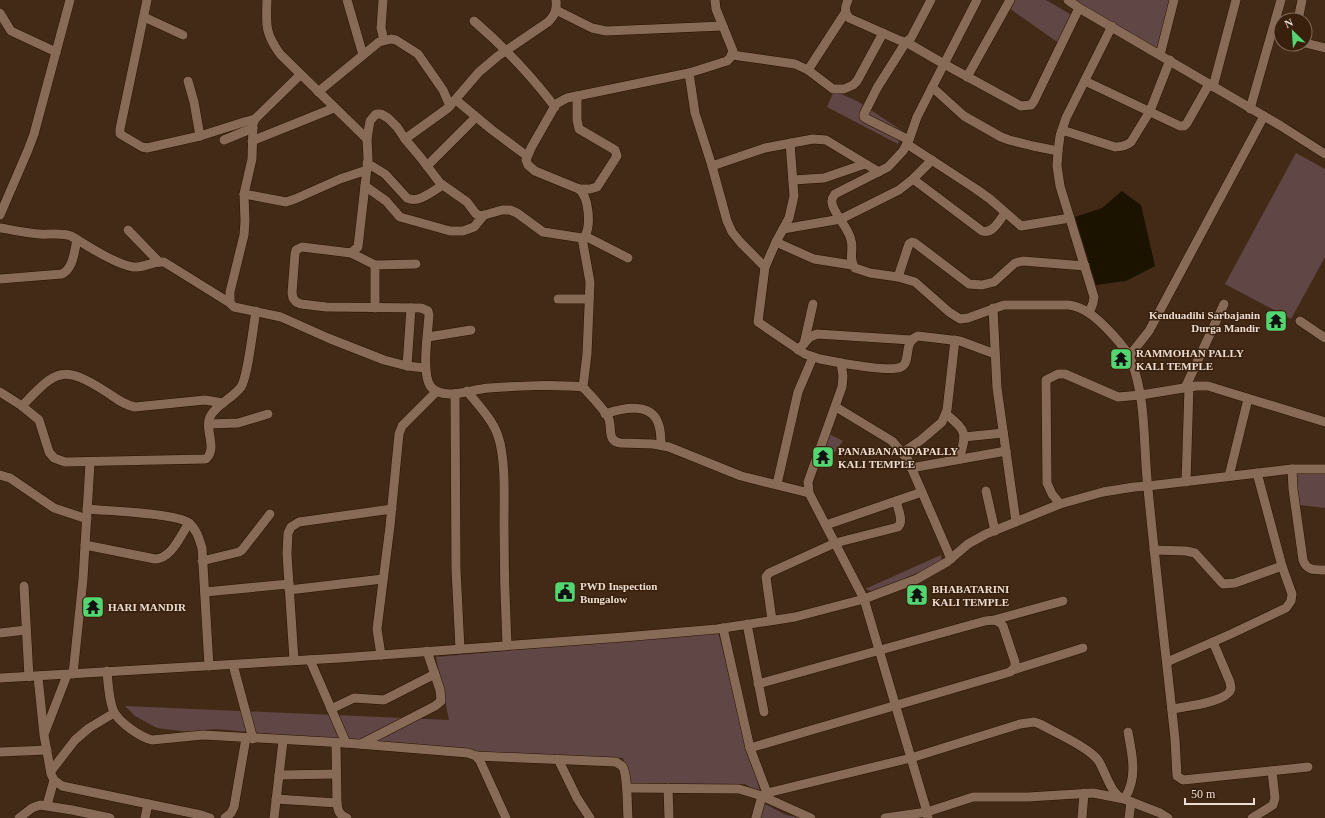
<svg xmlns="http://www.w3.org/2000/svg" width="1325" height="818" font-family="'Times New Roman',serif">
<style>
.green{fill:#604645}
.water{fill:#1b1300}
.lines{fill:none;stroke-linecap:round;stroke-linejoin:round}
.street-casing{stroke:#291201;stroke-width:10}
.street{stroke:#876b56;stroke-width:9}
.labels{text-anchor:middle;stroke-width:3;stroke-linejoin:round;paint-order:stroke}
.poi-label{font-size:11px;font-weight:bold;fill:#eddcd1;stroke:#38200d;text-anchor:start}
</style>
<rect width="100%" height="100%" fill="#432a17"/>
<!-- green -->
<g class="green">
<path d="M 1009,0 L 1046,0 L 1075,17 L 1060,44 L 1006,6 Z"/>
<path d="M 1062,0 L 1171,0 L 1157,58 Z"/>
<path d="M 834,91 L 857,101 L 904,132 L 900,137 L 898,144 L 827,107 Z"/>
<path d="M 1296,153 L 1325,169 L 1325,257 L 1291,319 L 1225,284 Z"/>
<path d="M 827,433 L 843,441 L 823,468 L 815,463 Z"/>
<path d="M 1296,472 L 1325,472 L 1325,508 L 1300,505 L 1293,489 Z"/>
<path d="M 941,555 L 942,562 L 874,592 L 865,589 Z"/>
<path d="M 718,632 L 739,714 L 760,791 L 754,790 L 745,784 L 629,785 L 623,758 L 520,755 L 261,733 L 215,729 L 189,732 L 157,728 L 135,716 L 125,706 L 449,720 L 436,657 Z"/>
<path d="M 763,803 L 786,815 L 802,818 L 759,818 Z"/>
</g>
<!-- water -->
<path class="water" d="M 1122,191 L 1141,205 L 1155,266 L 1126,281 L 1096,285 L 1075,217 L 1102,208 Z"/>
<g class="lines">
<!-- street casing -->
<g class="street-casing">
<g id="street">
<path d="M 147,0 L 120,129 L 120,134 L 142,147 L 147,148 L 200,136 L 244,122 L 255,119"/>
<path d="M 267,0 C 266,25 265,33 280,54 L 367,139"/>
<path d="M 347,0 L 363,55"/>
<path d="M 383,0 L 381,28 L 384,40"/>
<path d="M 715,0 L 716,9 L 733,51 L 730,58 L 727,61 L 689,73 L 695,113 L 712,166 L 727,221 L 732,232 L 741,243 L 765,267 L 758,322 L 805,354 L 820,359 L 841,363"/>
<path d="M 848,0 C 845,7 844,11 849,18 L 901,41 L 906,42 L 911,38 L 931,0"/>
<path d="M 977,0 L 944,64 L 1021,106 L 1031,105 L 1034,101 L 1079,8"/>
<path d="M 1068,0 L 1079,8 L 1281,126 L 1325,154"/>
<path d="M 556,10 L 592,28 L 606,31 L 723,26"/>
<path d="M 0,13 L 11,31 L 56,52"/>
<path d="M 144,17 L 183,35"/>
<path d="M 1298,20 L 1302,0"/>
<path d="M 474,21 C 504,47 531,75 555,107"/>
<path d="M 1305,43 L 1325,48"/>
<path d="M 732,55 L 795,64 L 808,70 L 833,89 L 844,89 L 853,85 L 857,81 L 883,33"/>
<path d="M 1160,55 L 1174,0"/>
<path d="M 808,70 L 845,13"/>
<path d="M 300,75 L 255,119 L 253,124 L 252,159 L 244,194 L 245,221 L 244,235 L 230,292 L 230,303 L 234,307 L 281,317 L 328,338 L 384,360 L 407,366 L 425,368"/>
<path d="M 967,77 L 1010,0"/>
<path d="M 188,81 L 194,102 L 200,136"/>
<path d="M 1085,81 L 1180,126 L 1184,126 L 1187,123 L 1209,84"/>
<path d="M 932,87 L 964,116 L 1001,137 L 1009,140 L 1033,146 L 1058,151"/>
<path d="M 1213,87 L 1236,0"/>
<path d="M 318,92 L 379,42 L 391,39 L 396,40 L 418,54 L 443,90 L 450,106"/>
<path d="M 577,96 L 577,120 L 579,129 L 615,150 L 617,156 L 597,187 L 590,189 L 579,189"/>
<path d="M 456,100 L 492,130 L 527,156"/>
<path d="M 1250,109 L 1281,0"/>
<path d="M 1062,130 L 1115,147 C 1122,147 1126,146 1131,142 L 1150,111 L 1170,60"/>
<path d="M 405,139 L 448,108 L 479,72 L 498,56 L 548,22 C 555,15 557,10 556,0"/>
<path d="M 224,140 L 253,128"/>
<path d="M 909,140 L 867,119 L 864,117 L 864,114 L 877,88 L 906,42 L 944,64 L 917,117 L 909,140 L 903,151 L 888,167 L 835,194 C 833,197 831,199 832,203 C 833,213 849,228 851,240 C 854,250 848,259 855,268 L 870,273 L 898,277 L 915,282 L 949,312 L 960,319 L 968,318 L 1004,305 L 1069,305 C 1076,306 1083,309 1089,313 C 1101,321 1126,347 1131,360 C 1147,401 1143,446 1148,489 C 1156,572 1166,656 1175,739 L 1177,776 L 1183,780 L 1308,767"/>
<path d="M 252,141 L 334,108"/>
<path d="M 907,144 L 976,189 L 990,199 L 1021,226 L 1070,218"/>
<path d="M 367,163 L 385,174 L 407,198 C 418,204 433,191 443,185"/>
<path d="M 427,166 L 476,117"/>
<path d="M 712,166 L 765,148 L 813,139 L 826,140 L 879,172"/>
<path d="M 913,179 L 982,231 C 993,234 999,221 1005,213"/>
<path d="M 793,180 L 824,178 L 865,164"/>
<path d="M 365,186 L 386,201 L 400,217 L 450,231 L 463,231 L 474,227 L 484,215"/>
<path d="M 244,194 L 286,202 L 295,199 L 340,179 L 367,170"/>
<path d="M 0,215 L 28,150 L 34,134 L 70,0"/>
<path d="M 0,228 C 13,230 27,233 40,234 C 51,235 60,232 71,236 C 88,246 115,264 133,267 C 144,268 152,261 164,262 L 230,303"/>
<path d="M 783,229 L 841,219 L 899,190 L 913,179 L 932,160"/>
<path d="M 128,230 L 159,262"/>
<path d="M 585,236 L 628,258"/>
<path d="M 582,238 L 590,282 L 587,354 L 583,387 C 590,395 603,408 608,417 C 613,426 606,441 620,443 L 653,444 L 669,447 L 741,476 L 809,493"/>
<path d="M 776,242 L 789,218 L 794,196 L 790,143"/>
<path d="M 351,253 L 375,265 L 416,264"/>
<path d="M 765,267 L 776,242 L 814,259 L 852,265"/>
<path d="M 898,277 L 909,244 L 912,242 L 915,243 L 969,284 L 982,285 L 994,282 L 1015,263 L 1023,261 L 1085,266"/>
<path d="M 0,279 L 62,274 C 74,268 74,251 77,240"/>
<path d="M 558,299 L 589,299"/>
<path d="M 375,308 L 375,265"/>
<path d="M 993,308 L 997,388 L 1016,522"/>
<path d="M 1089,313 L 1093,303 L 1094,297 L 1060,186 L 1057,166 L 1058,151 L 1060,136 L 1066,118 L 1112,26"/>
<path d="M 1300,321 L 1325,338"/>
<path d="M 428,337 L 471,330"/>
<path d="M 804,344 L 813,304"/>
<path d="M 798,350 L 810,337 L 817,334 L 911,340"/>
<path d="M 1130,355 L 1149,331 L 1264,116"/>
<path d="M 407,366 L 411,308"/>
<path d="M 583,387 C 552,384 520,386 489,388 C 476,389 463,394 450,394 C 443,394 436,393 431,387 C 421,374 428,332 429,315 L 428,311 L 421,308 L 326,307 L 301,304 L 296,302 L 293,298 L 292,293 L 295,254 L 296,250 L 302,247 L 351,253 L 358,247 L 368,159 L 367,139 L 370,121 L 376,114 L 381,114 L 388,118 L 397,127 L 405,139 L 421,158 L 440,183 L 467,202 L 476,214 L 481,216 L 502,210 L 510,210 L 517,213 L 543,232 L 582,238 L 585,236 C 591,225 589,197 579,189 L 535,171 L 528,165 L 526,160 L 531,148 L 556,104 L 567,98 L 689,73"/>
<path d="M 1185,388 L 1224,304"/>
<path d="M 467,391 C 478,405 493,420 498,436 C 506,459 504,499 504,524 C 504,564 505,605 507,645"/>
<path d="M 0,392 L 22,406 L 39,420 L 49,452 L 54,458 L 65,462 L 206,459 C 218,448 204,430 210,417 C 216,404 232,399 241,387 C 248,376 253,327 256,311"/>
<path d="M 455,394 L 456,569 L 460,649"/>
<path d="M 22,406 C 57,369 63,364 108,393 C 117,399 124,405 135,407 L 205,400 L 223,403"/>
<path d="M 836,407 L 892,441 L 908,460 L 951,559"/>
<path d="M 605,414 C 623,408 653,401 659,426 C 661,432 661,439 661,445"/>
<path d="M 946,414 C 967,431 967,433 959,459"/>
<path d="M 209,424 L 238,423 L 268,414"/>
<path d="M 964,437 L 1003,433"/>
<path d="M 902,453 L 921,440 L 942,422 L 947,410 L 955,340"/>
<path d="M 911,468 L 1006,451"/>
<path d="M 1292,469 L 1293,489 L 1303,560 C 1307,571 1315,570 1325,570"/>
<path d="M 0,475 L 10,478 L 54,508 L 87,519"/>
<path d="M 1229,476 L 1248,399"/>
<path d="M 1186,482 L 1189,387"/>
<path d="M 777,484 L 798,392 L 813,357"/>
<path d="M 986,491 L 995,531"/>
<path d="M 1060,504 L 1052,494 L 1047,483 L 1046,380 L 1058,374 L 1065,374 L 1118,397 L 1141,395 L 1196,386 L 1208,386 L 1325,422"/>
<path d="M 87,509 C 107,511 176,513 189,523 C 197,530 199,539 202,548 L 209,666"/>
<path d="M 826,525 L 922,492"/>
<path d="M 85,545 L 155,559 C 172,558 180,536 189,523"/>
<path d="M 1154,550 L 1186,551 L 1195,553 L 1223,584 L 1235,583 L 1282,566"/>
<path d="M 202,561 L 239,552 L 242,550 L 270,514"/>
<path d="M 24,586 L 29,677"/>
<path d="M 289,590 L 383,579"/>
<path d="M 205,592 L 289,584"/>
<path d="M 772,620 L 766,577 L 769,573 L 835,543 L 898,527 C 904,521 898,509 896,501"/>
<path d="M 994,620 L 1063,601"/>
<path d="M 747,624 L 764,712"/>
<path d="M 723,628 L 750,748"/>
<path d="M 0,633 L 26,630"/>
<path d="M 381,655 L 377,629 L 390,526 L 399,434 L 402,426 L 436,392"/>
<path d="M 294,660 L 287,554 L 288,533 L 291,527 L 299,522 L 392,509"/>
<path d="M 310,660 L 346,743"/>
<path d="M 1167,662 L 1231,634 L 1286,608 L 1291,601 L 1292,594 L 1282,566 L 1257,473"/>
<path d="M 233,665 L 253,739"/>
<path d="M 1013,670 L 1083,648"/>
<path d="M 107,671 C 108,683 109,702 114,712 C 120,723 140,737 152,740 L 203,735 L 346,743 L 468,753 L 476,756 L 480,761 L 506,818"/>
<path d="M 73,674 L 83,579 L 90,463"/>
<path d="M 38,677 L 44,735 L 51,774 L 54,780 L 62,786 L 201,815 L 210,818"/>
<path d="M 0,678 L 340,658 L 624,637 L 717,629 L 795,617 L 864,599 L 917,579 L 947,562 L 968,544 L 986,534 L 1060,504 L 1103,492 L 1134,487 L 1148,486 L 1292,469 L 1325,469"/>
<path d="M 758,684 L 985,621 C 993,620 998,619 1003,626 L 1015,662 L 1015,667 L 1010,672 L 750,748 L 767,793 L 911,758 L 1020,724 L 1034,722 L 1040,724 C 1056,733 1088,747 1098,760 C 1105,770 1112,799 1125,798 C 1138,777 1132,754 1128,732"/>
<path d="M 331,709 L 354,698 L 384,700 L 435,674"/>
<path d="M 1172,709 C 1184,707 1229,702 1231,688 C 1231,687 1230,684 1230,682 L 1213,642"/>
<path d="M 45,732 L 67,675"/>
<path d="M 336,743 L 337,803 C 338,811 339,815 347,818"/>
<path d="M 361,744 L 435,706 L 441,701 L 440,690 L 427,651"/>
<path d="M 0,752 L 47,750"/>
<path d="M 476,756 L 616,762 C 618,764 620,764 622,766 C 628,773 627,808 628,818"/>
<path d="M 558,759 L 577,798 L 590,818"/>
<path d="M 51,771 L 75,740 L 89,728 L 114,713"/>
<path d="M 279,775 L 336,774"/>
<path d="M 627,788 L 739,789 L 762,796 L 811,818"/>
<path d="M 668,788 L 669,818"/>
<path d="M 276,799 L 337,803"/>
<path d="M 47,805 L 54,780"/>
<path d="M 19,818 L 32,808 L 40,805 L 72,810 L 110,818"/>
<path d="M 145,818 L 148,804"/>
<path d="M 225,818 L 231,813 L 234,807 L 246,738"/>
<path d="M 274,818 L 283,741"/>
<path d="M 756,818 L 762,796 L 766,793"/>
<path d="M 885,818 L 927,812 L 973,797 L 1028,797 L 1093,793 L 1124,799 L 1160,813 L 1168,818"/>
<path d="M 928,818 L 927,812 L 864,599 L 809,493 L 808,482 L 842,387 L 843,376 L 841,363 C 853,365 892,372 901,367 C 912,362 902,342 918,336 L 960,341 L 995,354"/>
<path d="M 1082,818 L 1084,793"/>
<path d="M 1129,818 L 1131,802"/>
<path d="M 1252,818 L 1273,805 L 1275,798 L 1272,771"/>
</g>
</g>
<!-- street -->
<use href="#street" class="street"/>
</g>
<!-- icons -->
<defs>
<g id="temple-square" transform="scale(1.15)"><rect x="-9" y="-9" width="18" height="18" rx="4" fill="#53d672" stroke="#38200d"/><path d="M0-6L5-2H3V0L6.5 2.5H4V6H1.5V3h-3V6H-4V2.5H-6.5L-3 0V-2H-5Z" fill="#111"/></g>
<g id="civic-square" transform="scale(1.15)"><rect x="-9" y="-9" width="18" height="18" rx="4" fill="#53d672" stroke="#38200d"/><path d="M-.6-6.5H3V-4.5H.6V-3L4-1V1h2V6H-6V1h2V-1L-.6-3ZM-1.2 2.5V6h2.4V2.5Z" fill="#111"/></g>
</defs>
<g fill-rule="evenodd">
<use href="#temple-square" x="1276" y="321"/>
<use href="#temple-square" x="1121" y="359"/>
<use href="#temple-square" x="823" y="457"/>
<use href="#civic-square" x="565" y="592"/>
<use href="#temple-square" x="917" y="595"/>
<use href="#temple-square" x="93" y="607"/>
</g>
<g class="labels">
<!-- poi labels -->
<g class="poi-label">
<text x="1260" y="319" text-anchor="end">Kenduadihi Sarbajanin<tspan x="1260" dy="13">Durga Mandir</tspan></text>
<text x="1136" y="357">RAMMOHAN PALLY<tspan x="1136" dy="13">KALI TEMPLE</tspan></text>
<text x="838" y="455">PANABANANDAPALLY<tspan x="838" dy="13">KALI TEMPLE</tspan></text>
<text x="580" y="590">PWD Inspection<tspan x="580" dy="13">Bungalow</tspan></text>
<text x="932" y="593">BHABATARINI<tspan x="932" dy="13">KALI TEMPLE</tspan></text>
<text x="108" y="611">HARI MANDIR</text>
</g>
</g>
<!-- north arrow -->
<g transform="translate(1293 32) rotate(335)"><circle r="19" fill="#38200d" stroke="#806b5b"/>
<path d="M0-3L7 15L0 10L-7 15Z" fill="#53d672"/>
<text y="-6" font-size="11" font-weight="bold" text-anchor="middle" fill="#eddcd1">N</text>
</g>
<!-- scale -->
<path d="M1185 798v6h69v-6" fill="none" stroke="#eddcd1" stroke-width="2"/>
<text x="1191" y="798" font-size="12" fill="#eddcd1" stroke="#38200d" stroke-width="3" paint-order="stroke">50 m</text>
</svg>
